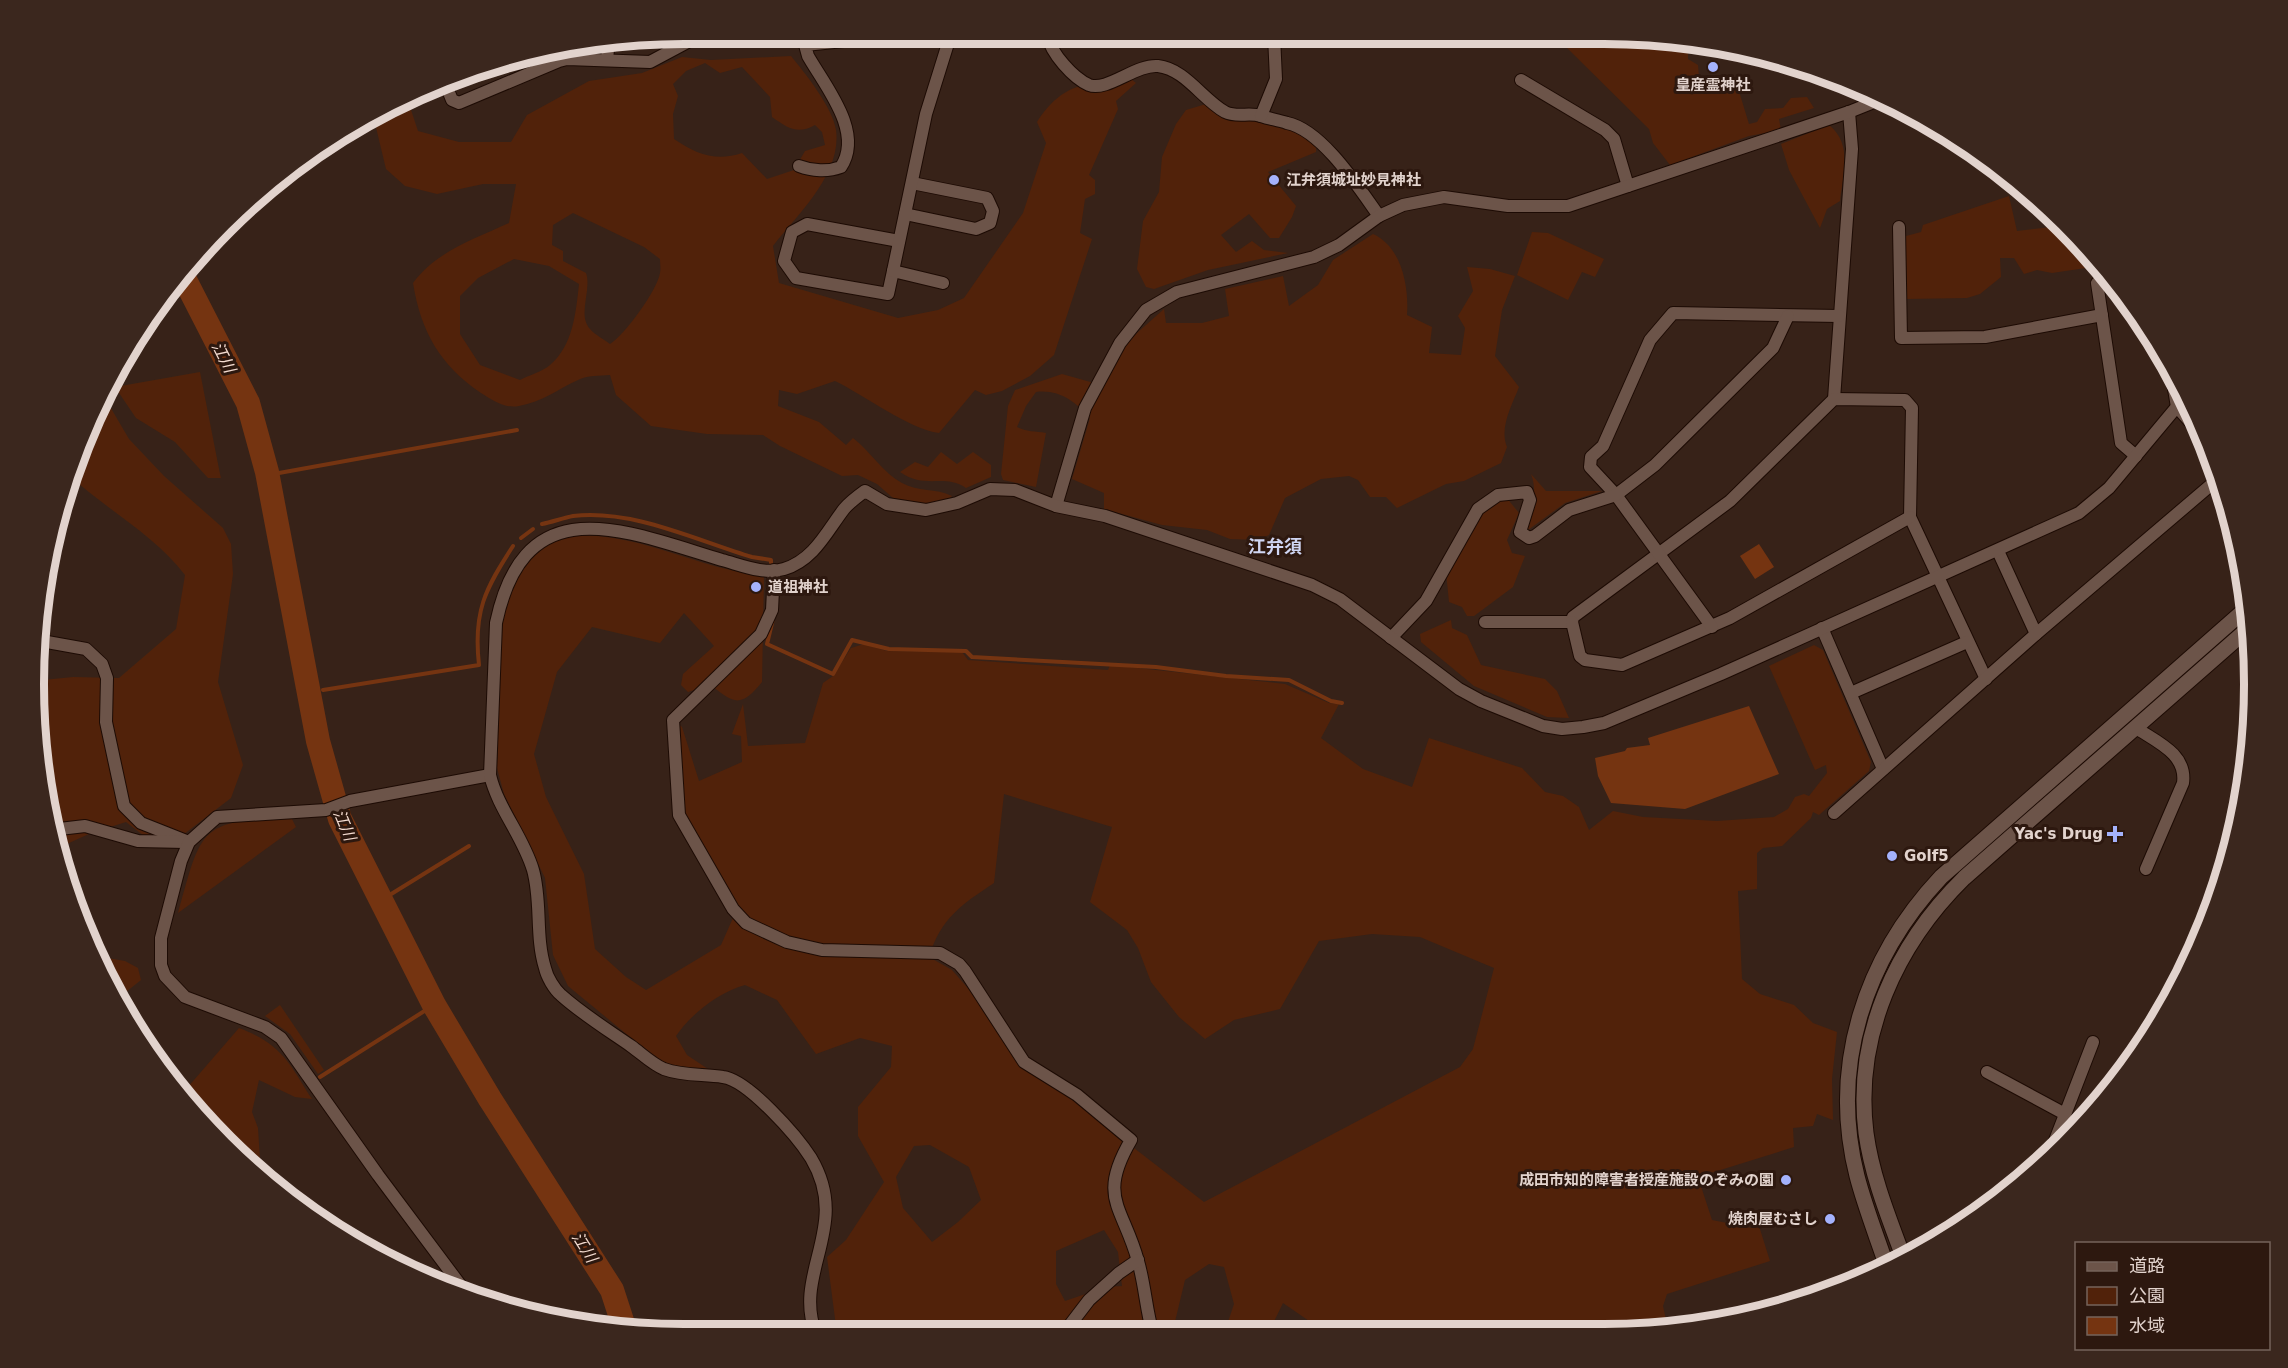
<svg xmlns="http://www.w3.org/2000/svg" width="2288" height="1368" font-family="'DejaVu Sans','Noto Sans JP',sans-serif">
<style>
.green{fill:#51220a;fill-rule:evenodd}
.water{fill:#753411}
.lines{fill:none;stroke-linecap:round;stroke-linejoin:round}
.stream{stroke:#753411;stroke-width:4}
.river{stroke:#753411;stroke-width:24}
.minor-casing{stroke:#1d0b04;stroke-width:14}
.tertiary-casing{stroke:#1d0b04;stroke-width:17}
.minor{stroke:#6c5449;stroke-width:12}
.tertiary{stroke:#6c5449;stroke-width:15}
.poi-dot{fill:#a4b2fc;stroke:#2d180f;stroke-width:2}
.labels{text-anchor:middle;stroke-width:6;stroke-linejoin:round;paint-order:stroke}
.poi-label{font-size:15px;font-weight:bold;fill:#e2d3cd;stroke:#2d180f;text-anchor:start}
.water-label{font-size:16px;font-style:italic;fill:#f5dcd1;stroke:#2d180f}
.quarter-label{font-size:18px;font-weight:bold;fill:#d0d6f3;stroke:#2d180f}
.rim{fill:none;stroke:#e2d3cd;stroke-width:8}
</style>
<rect width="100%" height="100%" fill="#372218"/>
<!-- green -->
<g class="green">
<path d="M 1647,34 L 1690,43 L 1688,44 L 1688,59 L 1698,65 L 1699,77 L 1705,92 L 1738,88 L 1749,124 L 1757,122 L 1765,109 L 1783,108 L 1791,98 L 1807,97 L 1814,108 L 1779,119 L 1781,130 L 1749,136 L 1670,165 L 1653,143 L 1649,129 L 1562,43 L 1563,35 Z"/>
<path d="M 791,56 C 805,73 833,108 836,130 C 842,174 797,215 773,246 L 779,283 L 898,318 L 938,310 L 964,298 L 1023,213 L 1046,143 L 1037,122 C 1064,81 1086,84 1131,79 L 1136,83 L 1116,101 L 1118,109 L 1089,175 L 1095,180 L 1095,194 L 1085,199 L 1080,233 L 1092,239 L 1054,355 L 1030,376 L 1002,391 L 986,395 L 975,390 L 939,433 C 909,429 864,395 835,381 L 797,394 L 779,390 L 778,406 L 819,422 L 846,445 L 853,438 C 871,452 883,473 902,483 C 918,492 936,488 952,496 L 950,498 L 931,504 L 911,503 L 893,498 L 877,484 L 858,475 L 842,476 L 780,446 L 763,435 L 707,434 L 651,426 L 616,395 L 610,375 C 600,376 587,375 578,380 C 558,389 542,402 519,406 C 505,409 492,400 481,393 C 440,365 421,332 413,283 C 437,251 474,239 509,223 L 516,184 L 483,184 L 437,194 L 405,186 L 386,169 L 373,115 L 413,93 L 410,107 L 418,131 L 459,142 L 511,142 L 527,115 L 589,81 L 642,73 L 682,57 L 711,60 ZM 705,63 L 720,73 L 742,67 L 770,97 L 772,117 C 788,128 797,135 815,125 L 822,132 L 825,145 L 805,151 L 794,170 L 767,179 L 742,153 C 716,162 696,154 674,139 L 673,114 L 678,96 L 673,84 L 686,71 ZM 573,213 L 644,247 L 660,259 C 660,263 661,269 660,273 C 658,289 624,336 610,344 C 604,339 595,335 590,329 C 577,315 592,290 586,273 L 563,261 L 563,251 L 552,245 L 553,225 ZM 514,259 L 549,266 L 579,284 C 576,312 573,346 550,365 C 542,372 529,375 520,380 L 480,365 L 460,334 L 460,296 L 478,278 Z"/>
<path d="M 1206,104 L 1303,133 L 1316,146 L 1316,152 L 1268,172 L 1296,206 L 1292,217 L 1279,238 L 1270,238 L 1249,214 L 1221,235 L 1236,252 L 1252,241 L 1264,250 L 1288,253 L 1208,270 L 1154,289 L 1146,287 L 1137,269 L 1143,221 L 1159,192 L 1162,157 L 1176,124 L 1186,110 Z"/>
<path d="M 1829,125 C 1853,144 1843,175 1840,201 L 1827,209 L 1820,228 L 1789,170 L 1781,144 Z"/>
<path d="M 2009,196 L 2017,231 L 2050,227 L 2077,243 L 2086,268 L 2052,273 L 2037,270 L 2024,274 L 2014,258 L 2000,258 L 2001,277 L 1980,294 L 1967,298 L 1905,299 L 1906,236 L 1921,232 L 1923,225 Z"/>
<path d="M 1532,232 L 1548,233 L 1604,259 L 1595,277 L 1582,272 L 1568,300 L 1517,275 Z"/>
<path d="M 1373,234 C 1402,247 1409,287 1407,315 L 1432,327 L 1429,353 L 1461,355 L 1465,328 L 1458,316 L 1473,291 L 1467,267 L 1490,269 L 1515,276 L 1502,310 L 1495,356 L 1519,387 C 1512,405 1499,428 1507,447 L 1501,463 L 1464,481 L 1446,484 L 1397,508 L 1386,497 L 1370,497 L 1358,480 L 1349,476 L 1321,479 L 1285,498 L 1269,535 L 1258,540 L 1230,539 L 1207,530 L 1162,525 L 1104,509 L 1104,493 L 1072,479 L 1090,418 C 1076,402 1059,389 1036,392 L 1026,406 L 1017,427 C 1026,432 1036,431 1046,433 L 1036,487 L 1003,480 L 1001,474 L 1008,406 L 1015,390 L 1062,374 L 1094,383 L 1137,333 L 1164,309 L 1166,323 L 1202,323 L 1229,316 L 1225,289 L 1283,276 L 1289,306 L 1318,285 L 1333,260 Z"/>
<path d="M 200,372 L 220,474 L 221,478 L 208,478 L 175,442 L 136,418 L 115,387 Z"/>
<path d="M 102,393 L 129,439 L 164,476 L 223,528 L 231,544 L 233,574 L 218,682 L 243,765 L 231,798 L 175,841 L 152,842 L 126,822 L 91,833 L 56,849 L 45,811 L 33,681 L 73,677 L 119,678 L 176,629 L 185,575 C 155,535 105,509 68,474 Z"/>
<path d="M 941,452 L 957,464 L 973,452 L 991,465 L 991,477 L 966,488 C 944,473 926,490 900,472 L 915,462 L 928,467 Z"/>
<path d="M 1531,474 L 1546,491 L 1602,491 L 1565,503 L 1528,530 C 1526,509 1540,498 1531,474 Z"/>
<path d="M 1506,497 L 1519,513 L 1507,540 L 1512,553 L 1525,556 L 1513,587 L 1474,616 L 1467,616 L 1462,607 L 1449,602 L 1446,572 L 1483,511 Z"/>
<path d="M 577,535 C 647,535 699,569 764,576 L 762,682 C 741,708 734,704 711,685 L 688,692 L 681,685 L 683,674 L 714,646 L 684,613 L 660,643 L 592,627 L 557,672 L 534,754 L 546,797 L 584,874 L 595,949 L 626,977 L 646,990 L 721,945 L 733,918 L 707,855 L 685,820 L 676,722 L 682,727 L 699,781 L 742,762 L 741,736 L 732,734 L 743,704 L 748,746 L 805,743 L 823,683 L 833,676 L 851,648 L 864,644 L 887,651 L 962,652 L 968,660 L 1108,670 L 1110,665 L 1285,684 L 1329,703 L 1339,704 L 1321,738 L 1363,769 L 1412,787 L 1429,738 L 1522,768 L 1545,792 L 1563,796 L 1579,807 L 1589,830 L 1613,811 L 1643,817 L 1717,821 L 1774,817 L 1788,809 L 1795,797 L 1804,794 L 1809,796 L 1827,773 L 1826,765 L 1815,770 L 1769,666 L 1814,645 L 1823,650 L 1871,762 L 1869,771 L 1819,815 L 1813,812 L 1811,818 L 1782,846 L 1763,848 L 1757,853 L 1757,889 L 1738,891 L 1742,979 L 1760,994 L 1794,1005 L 1813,1023 L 1837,1032 L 1832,1079 L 1833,1120 L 1817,1114 L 1813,1126 L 1793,1128 L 1794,1147 L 1698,1177 L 1712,1220 L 1752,1228 L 1759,1226 L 1770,1261 L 1667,1294 L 1663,1306 L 1668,1329 L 1647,1334 L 1328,1334 L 1283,1303 L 1268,1334 L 1224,1334 L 1234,1304 L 1224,1267 L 1209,1264 L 1185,1280 L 1172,1334 L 1140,1334 L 1127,1326 L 1105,1334 L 837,1334 L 827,1257 L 846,1240 L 884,1182 L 858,1136 L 858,1107 L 891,1067 L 892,1046 L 860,1038 L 816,1054 L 777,1000 L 745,985 C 719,992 691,1014 676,1036 L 687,1055 L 708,1069 L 664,1065 L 568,986 L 553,955 L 545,878 L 504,794 L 497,768 L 501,629 L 506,604 L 514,583 L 528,561 L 539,550 L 559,539 ZM 1004,794 L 1112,827 L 1090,902 L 1127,930 L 1138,948 L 1151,982 L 1179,1017 L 1205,1039 L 1234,1020 L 1280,1009 L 1319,941 L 1372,934 L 1420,937 L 1494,968 L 1473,1049 L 1460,1067 L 1204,1202 L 1121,1138 L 1074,1097 L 1017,1061 L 986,1009 L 952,970 L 929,957 C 941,918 961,905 994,883 ZM 930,1145 L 969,1167 L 981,1200 L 958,1222 L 932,1242 L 903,1208 L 896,1177 L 914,1146 ZM 1104,1230 L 1118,1252 L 1122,1286 L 1106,1287 L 1065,1301 L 1056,1284 L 1056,1251 Z"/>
<path d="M 1451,620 L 1452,628 L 1467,635 L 1481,665 L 1545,679 L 1557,691 L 1569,718 L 1547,717 L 1474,686 L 1421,642 L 1420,634 Z"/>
<path d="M 291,817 L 296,827 L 178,913 C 202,828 198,821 291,817 Z"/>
<path d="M 96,956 L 125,961 L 138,968 L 141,980 L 116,1000 Z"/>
<path d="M 280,1005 L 324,1070 L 318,1074 L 290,1034 L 265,1016 Z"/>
<path d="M 239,1028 C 282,1044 289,1063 312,1099 L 295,1097 L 259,1080 L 252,1112 L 258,1128 L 261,1175 L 224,1145 L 181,1095 Z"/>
</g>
<!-- water -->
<g class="water">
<path d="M 1759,544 L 1774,567 L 1755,579 L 1740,556 Z"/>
<path d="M 1749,706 L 1779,774 L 1685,809 L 1611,803 L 1598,776 L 1595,758 L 1625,751 L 1627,748 L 1650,745 L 1648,738 Z"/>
</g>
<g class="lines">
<!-- stream -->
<g class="stream">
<path d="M 279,473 L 517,430"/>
<path d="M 268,474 L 270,474"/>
<path d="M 542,524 C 552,522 563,518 573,516 C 633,509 695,540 752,557 L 771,560 L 771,563"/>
<path d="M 521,538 L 533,529"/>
<path d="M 773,619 L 767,644 L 833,674 L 852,640 L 889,649 L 966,651 L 972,657 L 1156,667 L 1226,676 L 1289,680 L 1331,701 L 1342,703"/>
<path d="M 323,690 L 479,665 C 473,612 485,589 513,546"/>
<path d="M 309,693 L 311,692"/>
<path d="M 388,896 L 469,846"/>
<path d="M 381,900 L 382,899"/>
<path d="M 432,1006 L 434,1005"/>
<path d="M 320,1077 L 426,1010"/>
</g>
<!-- river -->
<path class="river" d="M 182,274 L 248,403 L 267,472 L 318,741 L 340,819 L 434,1005 L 490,1099 L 612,1290 L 625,1330"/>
<!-- minor casing -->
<g class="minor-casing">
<g id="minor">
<path d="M 980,37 L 1032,40 L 1040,37"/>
<path d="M 1048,37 C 1051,53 1073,78 1089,85 C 1107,92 1136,64 1158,66 C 1185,69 1202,99 1225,112 C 1237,118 1249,112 1261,116 C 1270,119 1278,120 1287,123 C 1322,130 1359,188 1379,216"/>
<path d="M 607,60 L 609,39"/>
<path d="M 444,80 L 452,100 L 459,103 L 559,61 L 567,59 L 650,62 L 695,38"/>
<path d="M 1521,80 L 1605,130 L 1614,139 L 1628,186"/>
<path d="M 1261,116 L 1276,79 L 1274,36"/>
<path d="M 1976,159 L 1982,156"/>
<path d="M 799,166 C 812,171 828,172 841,167 C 864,132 825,86 808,56 L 805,45 L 882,37"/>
<path d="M 905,214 L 976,229 L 990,223 L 993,211 L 987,198 L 912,183"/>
<path d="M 1899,227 L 1901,338 L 1985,337 L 2102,315"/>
<path d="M 893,271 L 888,294 L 796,278 L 784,261 L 792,232 L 807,224 L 899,241"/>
<path d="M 2111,281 L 2097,283 L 2121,443 L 2136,456"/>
<path d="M 943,283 L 893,271 L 926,114 L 950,37"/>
<path d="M 2171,371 L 2177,407 L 2207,441"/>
<path d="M 1834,399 L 1852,149 L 1849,112"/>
<path d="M 1056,506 L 1085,408 L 1120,343 L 1146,310 L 1177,292 L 1314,257 L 1339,245 L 1379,216 L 1403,205 L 1444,197 L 1508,206 L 1568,206 L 1849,112 L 1879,100"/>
<path d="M 1998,551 L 2036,634"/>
<path d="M 774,570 L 772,610 L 761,634 L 673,720 L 679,815 L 733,909 L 746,923 L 787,942 L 822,950 L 940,953 L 959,964 L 965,971 L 1024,1062 L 1077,1095 L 1131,1140 C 1097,1198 1123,1206 1138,1261 C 1145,1285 1146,1310 1153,1334"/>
<path d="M 1485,622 L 1572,622 L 1573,617 L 1730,501 L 1834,399 L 1905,400 L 1912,408 L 1910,517 L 1986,679"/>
<path d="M 1572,622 L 1580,656 L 1585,660 L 1622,665 L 1730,618 L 1910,517"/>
<path d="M 1712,627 L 1616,495 L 1590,467 L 1591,457 L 1603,446 L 1650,340 L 1673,313 L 1839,316"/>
<path d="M 1822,628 L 1883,769"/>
<path d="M 1391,638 L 1426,601 L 1478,509 L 1498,495 L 1527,492 L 1530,500 L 1520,532 L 1529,538 L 1535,536 L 1569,510 L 1616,495 L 1655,465 L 1773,348 L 1788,316"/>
<path d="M 36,640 L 86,649 L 102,664 L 107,678 L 106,722 L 124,806 L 141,823 L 189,842"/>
<path d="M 1851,693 L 1967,642"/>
<path d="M 2136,728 C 2157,742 2187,754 2183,783 L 2146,869"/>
<path d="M 1834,813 L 2036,634 L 2219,478"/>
<path d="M 51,830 L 85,826 L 138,841 L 185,842"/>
<path d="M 1987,1072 L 2065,1114"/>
<path d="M 2049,1156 L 2093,1042"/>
<path d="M 470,1298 L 378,1175 L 281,1038 L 265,1027 L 185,997 L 165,976 L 161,965 L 161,938 L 181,861 L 189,842 L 217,817 L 326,810 L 350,801 L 490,775"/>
<path d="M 816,1334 C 792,1272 852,1227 811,1158 C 797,1136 748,1080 723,1077 C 703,1074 683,1076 664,1069 C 652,1064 641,1053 631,1046 C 608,1030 582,1014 561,995 C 554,989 547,977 545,968 C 535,936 542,902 533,870 C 523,836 498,809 490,775 L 496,623 C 525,485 625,531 722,560 C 741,565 764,575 784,569 C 814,560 827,531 844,509 C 850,502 858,496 865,491 L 887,504 L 926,510 L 957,503 L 990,489 L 1015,490 L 1056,506 L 1105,516 L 1312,585 L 1340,599 L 1459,689 L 1481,701 L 1543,726 L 1562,729 L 1583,727 L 1604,723 L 1721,674 L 2079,513 L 2109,488 L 2185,397"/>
<path d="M 1063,1334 L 1089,1300 L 1119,1273 L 1138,1260"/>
</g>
</g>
<!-- tertiary casing -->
<g class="tertiary-casing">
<g id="tertiary">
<path d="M 1904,1259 C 1889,1218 1872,1177 1866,1133 C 1854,1036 1896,945 1964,878 L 2249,628"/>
<path d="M 1887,1267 C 1877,1237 1865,1207 1857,1176 C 1829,1066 1865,958 1941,877 L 2247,608"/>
</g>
</g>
<!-- minor -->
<use href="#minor" class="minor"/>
<!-- tertiary -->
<use href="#tertiary" class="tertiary"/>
</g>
<!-- markers -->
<g class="poi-dot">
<circle cx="1713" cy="67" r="6"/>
<circle cx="1274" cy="180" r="6"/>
<circle cx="756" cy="587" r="6"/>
<path d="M2112 825h6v6h6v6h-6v6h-6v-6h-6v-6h6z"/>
<circle cx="1892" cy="856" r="6"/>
<circle cx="1786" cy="1180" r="6"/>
<circle cx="1830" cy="1219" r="6"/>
</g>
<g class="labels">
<!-- poi labels -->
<g class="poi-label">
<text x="1713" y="90" text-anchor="middle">皇産霊神社</text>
<text x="1286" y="185">江弁須城址妙見神社</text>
<text x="768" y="592">道祖神社</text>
<text x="2103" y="839" text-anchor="end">Yac's Drug</text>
<text x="1904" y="861">Golf5</text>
<text x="1774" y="1185" text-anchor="end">成田市知的障害者授産施設のぞみの園</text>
<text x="1818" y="1224" text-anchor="end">焼肉屋むさし</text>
</g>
<!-- water labels -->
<g class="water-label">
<text transform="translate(224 357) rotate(63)" y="6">江川</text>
<text transform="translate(345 825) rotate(67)" y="6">江川</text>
<text transform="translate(585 1247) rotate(58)" y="6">江川</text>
</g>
<!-- quarter labels -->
<g class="quarter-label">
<text x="1275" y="553">江弁須</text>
</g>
</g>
<!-- crop -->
<path d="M0 0H2288V1368H0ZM684 44H1604A640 640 0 0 1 2244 684V684A640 640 0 0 1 1604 1324H684A640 640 0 0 1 44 684V684A640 640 0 0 1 684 44Z" fill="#3b271e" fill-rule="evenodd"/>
<path class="rim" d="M684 44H1604A640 640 0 0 1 2244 684V684A640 640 0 0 1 1604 1324H684A640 640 0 0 1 44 684V684A640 640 0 0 1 684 44Z"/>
<!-- legend -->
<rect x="2075" y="1242" width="195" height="108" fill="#2d180f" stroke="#75635b" stroke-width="1.5"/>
<rect x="2087" y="1262" width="30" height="9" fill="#6c5449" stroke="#75635b" stroke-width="1.5"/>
<text x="2129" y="1272" font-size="18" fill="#e2d3cd">道路</text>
<rect x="2087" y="1287" width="30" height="18" fill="#51220a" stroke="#75635b" stroke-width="1.5"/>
<text x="2129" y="1302" font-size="18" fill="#e2d3cd">公園</text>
<rect x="2087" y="1317" width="30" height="18" fill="#753411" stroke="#75635b" stroke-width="1.5"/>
<text x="2129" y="1332" font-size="18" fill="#e2d3cd">水域</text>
</svg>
